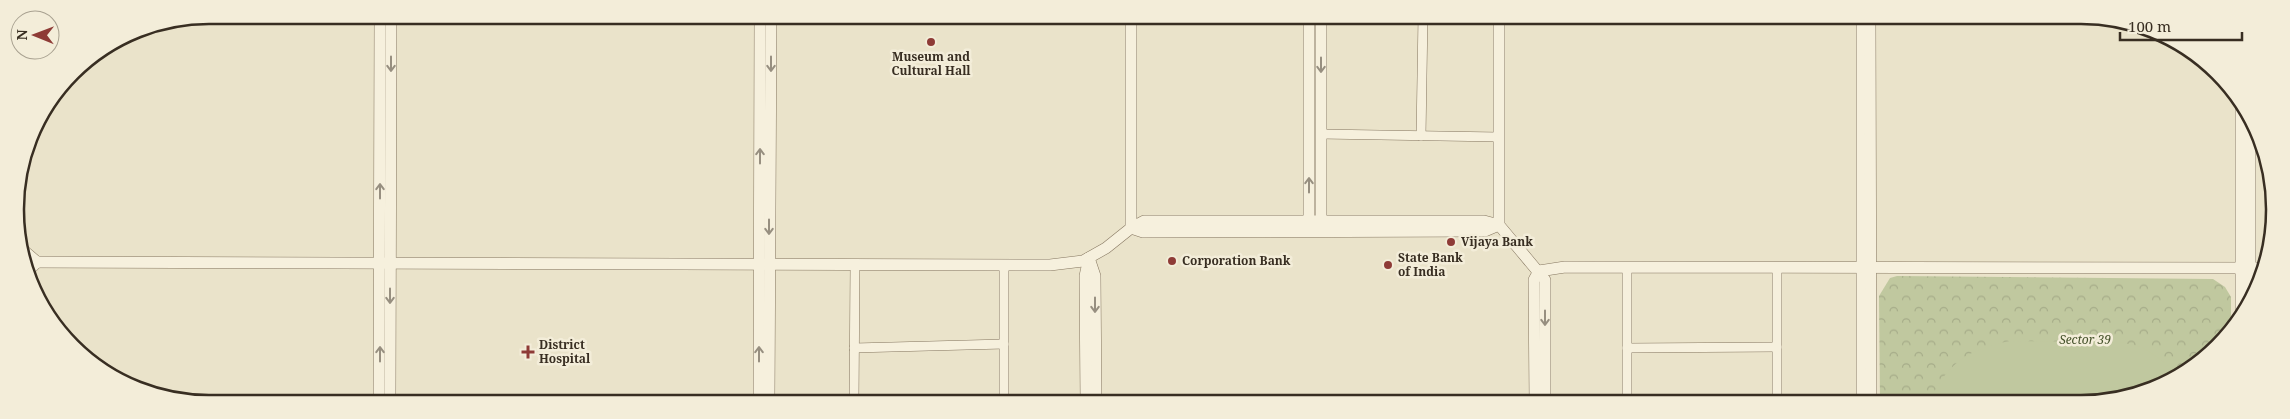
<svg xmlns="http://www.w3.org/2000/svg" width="2290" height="419" font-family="'Noto Serif',serif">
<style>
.forest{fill:url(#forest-crowns)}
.pitch{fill:#c0c89f}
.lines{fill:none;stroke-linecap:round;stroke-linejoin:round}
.minor-casing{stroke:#857660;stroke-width:10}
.tertiary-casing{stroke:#857660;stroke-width:12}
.minor{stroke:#f6f0dd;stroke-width:9}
.tertiary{stroke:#f6f0dd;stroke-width:11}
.oneway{stroke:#978f80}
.poi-dot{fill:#8e3b36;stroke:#f3edd9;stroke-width:2}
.labels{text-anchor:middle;stroke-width:5;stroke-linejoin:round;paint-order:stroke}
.poi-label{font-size:12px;font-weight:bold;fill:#382e22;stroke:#f3edd9;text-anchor:start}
.park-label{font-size:12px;font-style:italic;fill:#45522b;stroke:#f3edd9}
.rim{fill:none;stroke:#382e22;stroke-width:2.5}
</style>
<defs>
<pattern id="forest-crowns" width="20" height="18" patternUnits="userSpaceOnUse" patternTransform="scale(1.25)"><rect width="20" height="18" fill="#c0c89f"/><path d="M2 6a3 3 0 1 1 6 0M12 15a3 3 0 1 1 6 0" fill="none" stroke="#a6ac89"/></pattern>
</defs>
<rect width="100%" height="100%" fill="#eae3ca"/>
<!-- forest -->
<path class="forest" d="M 1897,276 L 2213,279 L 2225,287 L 2231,297 L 2231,329 L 2218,347 L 2166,384 L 2094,404 L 1880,403 L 1879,296 L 1890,278 Z"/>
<!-- pitch -->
<path class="pitch" d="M 2010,341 L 2120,342 L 2142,347 L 2160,359 L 2178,376 L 2166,384 L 2094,404 L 1929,403 C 1946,363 1969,349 2010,341 Z"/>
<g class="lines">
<!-- minor casing -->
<g class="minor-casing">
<g id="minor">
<path d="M 1321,134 L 1499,137"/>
<path d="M 1421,136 L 1423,16"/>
<path d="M 1004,265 L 1004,403"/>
<path d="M 1627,267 L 1627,403"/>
<path d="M 1777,267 L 1777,403"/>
<path d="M 854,348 L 1004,344"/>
<path d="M 1627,348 L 1777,347"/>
<path d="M 854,403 L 855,265"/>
</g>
</g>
<!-- tertiary casing -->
<g class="tertiary-casing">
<g id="tertiary">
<path d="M 1309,16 L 1309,221 L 1313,226"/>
<path d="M 1499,16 L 1499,225 L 1545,280 L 1545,403"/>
<path d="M 1862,16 L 1862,403"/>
<path d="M 1870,16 L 1871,403"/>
<path d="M 2250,122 L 2250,302"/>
<path d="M 1144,221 L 1484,221 L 1499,225 L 1485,231 L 1143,232 L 1131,228 Z"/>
<path d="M 1319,226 L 1321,221 L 1321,16"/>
<path d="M 23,250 L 37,262 L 26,273"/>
<path d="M 1089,258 L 1095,276 L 1096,403"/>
<path d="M 24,262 L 1050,265 L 1083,261 L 1106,248 L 1131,228 L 1131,16"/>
<path d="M 1539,271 L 1565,267 L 2263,268"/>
<path d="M 2241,314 L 2241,105"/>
<path d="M 379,402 L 380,15"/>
<path d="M 390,402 L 391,15"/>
<path d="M 759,403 L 760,15"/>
<path d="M 769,403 L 771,15"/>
<path d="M 1086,403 L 1085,276 L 1089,258"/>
<path d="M 1535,403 L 1534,280 L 1539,271"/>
</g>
</g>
<!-- minor -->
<use href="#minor" class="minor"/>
<!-- tertiary -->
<use href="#tertiary" class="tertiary"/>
</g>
<!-- one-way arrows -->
<defs><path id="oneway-shaft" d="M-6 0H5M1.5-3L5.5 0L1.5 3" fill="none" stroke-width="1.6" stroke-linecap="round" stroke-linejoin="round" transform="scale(1.25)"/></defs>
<g class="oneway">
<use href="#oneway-shaft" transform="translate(391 64) rotate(90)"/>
<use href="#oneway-shaft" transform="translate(771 64) rotate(90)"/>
<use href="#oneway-shaft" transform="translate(1321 65) rotate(90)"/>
<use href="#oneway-shaft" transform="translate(760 156) rotate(-90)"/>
<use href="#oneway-shaft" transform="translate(1309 185) rotate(-90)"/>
<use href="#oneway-shaft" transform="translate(380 191) rotate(-90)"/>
<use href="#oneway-shaft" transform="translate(769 227) rotate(90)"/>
<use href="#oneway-shaft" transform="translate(390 296) rotate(90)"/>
<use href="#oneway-shaft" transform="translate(1095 305) rotate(90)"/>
<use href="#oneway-shaft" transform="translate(1545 318) rotate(90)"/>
<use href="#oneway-shaft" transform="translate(380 354) rotate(-90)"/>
<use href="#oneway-shaft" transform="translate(759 354) rotate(-90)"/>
</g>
<!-- markers -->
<g class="poi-dot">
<circle cx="931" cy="42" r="5"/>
<circle cx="1451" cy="242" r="5"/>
<circle cx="1172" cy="261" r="5"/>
<circle cx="1388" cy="265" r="5"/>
<path d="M525.5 344.5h5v5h5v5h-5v5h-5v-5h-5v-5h5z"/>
</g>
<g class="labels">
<!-- poi labels -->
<g class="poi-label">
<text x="931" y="61" text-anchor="middle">Museum and<tspan x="931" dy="14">Cultural Hall</tspan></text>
<text x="1461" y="246">Vijaya Bank</text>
<text x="1398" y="262">State Bank<tspan x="1398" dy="14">of India</tspan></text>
<text x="1182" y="265">Corporation Bank</text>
<text x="539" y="349">District<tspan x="539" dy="14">Hospital</tspan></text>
</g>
<!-- park labels -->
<g class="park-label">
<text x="2085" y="344">Sector 39</text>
</g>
</g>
<!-- crop -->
<path d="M0 0H2290V419H0ZM209 24H2081A185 185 0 0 1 2266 209V210A185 185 0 0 1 2081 395H209A185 185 0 0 1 24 210V209A185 185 0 0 1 209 24Z" fill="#f3edd9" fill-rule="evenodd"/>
<path class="rim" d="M209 24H2081A185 185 0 0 1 2266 209V210A185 185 0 0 1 2081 395H209A185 185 0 0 1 24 210V209A185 185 0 0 1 209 24Z"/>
<!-- north arrow -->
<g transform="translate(35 35) rotate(271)"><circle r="24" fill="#f3edd9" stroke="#a8a190"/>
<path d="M0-4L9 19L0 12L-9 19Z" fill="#8e3b36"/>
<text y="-8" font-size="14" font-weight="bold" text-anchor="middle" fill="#382e22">N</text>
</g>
<!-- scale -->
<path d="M2120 32v8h122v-8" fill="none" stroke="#382e22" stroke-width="2.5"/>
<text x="2128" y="32" font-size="15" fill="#382e22" stroke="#f3edd9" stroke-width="4" paint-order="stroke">100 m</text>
</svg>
